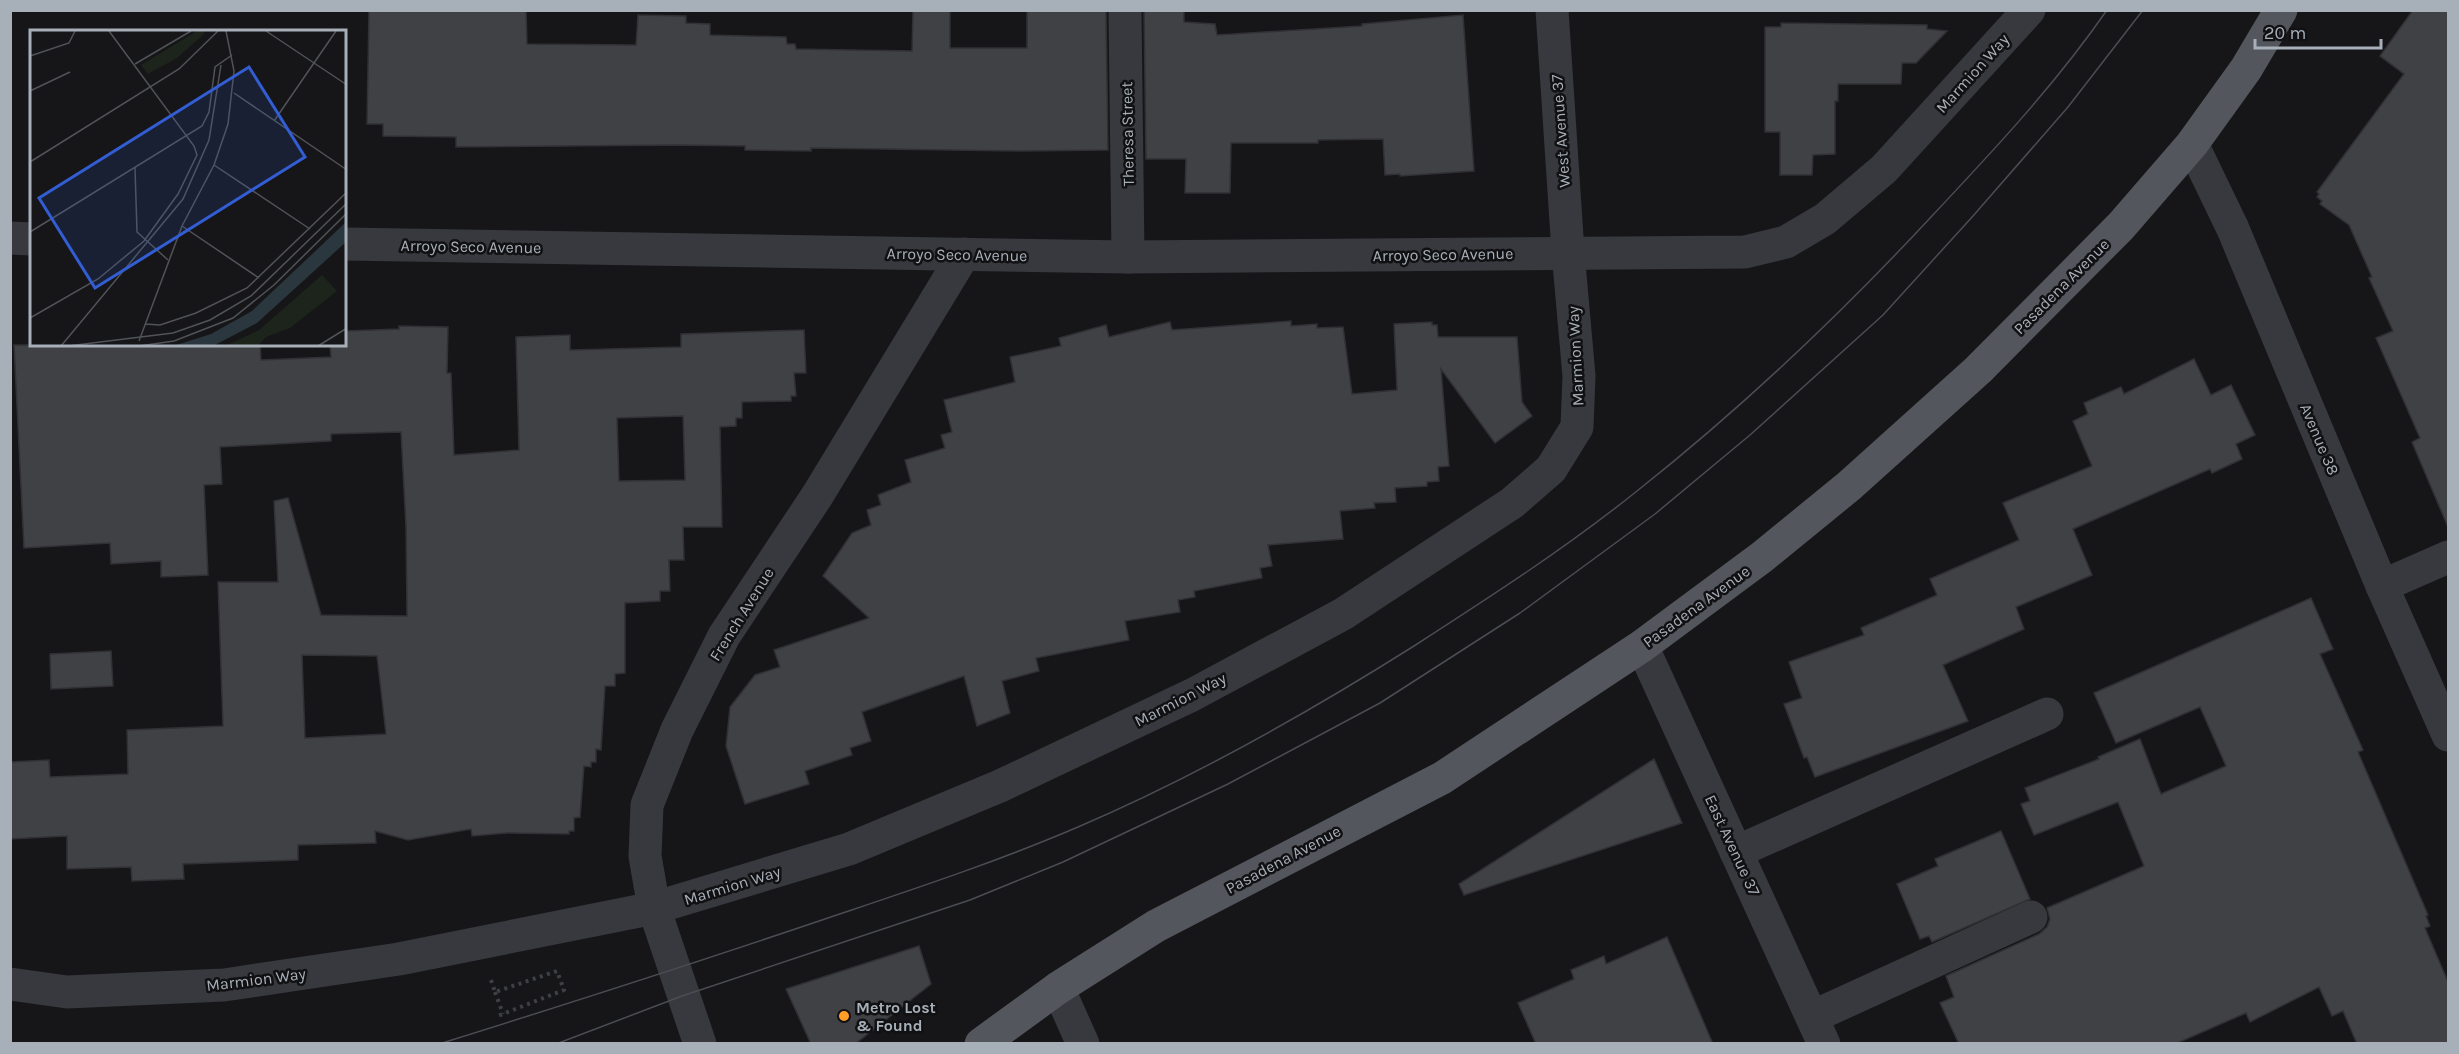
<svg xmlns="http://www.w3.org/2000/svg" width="2459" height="1054" font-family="Karla,sans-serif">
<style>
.building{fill:#404145;stroke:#303035;stroke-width:1.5;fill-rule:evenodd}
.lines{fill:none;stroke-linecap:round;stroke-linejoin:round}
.path{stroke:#3d4045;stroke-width:4;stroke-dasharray:3 4.5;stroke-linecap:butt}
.minor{stroke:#37393e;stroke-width:33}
.major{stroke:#53565d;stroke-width:33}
.tram{stroke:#4a4d53;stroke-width:1.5}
.poi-dot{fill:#ff9e27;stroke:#111113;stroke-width:2}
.labels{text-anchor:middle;stroke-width:5;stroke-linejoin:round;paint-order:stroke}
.street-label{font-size:16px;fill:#a7afb9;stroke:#111113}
.poi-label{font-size:16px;font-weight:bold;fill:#a7afb9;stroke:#111113;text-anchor:start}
.inset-road{fill:none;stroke:#505358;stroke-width:1.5}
.view{fill:#325dd3;fill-opacity:0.15;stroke:#325dd3;stroke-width:3}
.inset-edge{fill:none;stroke:#a7afb9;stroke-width:3}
</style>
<rect width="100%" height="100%" fill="#161618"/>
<!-- building -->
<g class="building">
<path d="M 369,10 L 526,10 L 527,44 L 636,45 L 638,15 L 686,16 L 686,23 L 710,24 L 710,35 L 786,37 L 787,44 L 795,44 L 796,49 L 912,51 L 913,10 L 950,10 L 950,48 L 1027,48 L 1027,10 L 1106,10 L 1108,150 L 1023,151 L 811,148 L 811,151 L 745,150 L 745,146 L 677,145 L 456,147 L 456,137 L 383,136 L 383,124 L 367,124 Z"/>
<path d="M 1144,10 L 1184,10 L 1184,22 L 1215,24 L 1217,35 L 1362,26 L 1362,24 L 1463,15 L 1474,171 L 1400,176 L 1400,174 L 1385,175 L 1383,139 L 1318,140 L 1318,143 L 1231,143 L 1230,193 L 1185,193 L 1186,159 L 1146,159 Z"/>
<path d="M 2413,10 L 2448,10 L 2448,527 L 2412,442 L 2420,438 L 2376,338 L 2393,331 L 2369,278 L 2372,277 L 2349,225 L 2320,204 L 2322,201 L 2317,197 L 2319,194 L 2317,192 L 2404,74 L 2380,56 Z"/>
<path d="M 1781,23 L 1927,25 L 1927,29 L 1947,31 L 1916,63 L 1902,63 L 1901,84 L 1838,84 L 1838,101 L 1835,101 L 1835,154 L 1813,155 L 1812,175 L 1780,175 L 1780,132 L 1765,132 L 1765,27 L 1781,27 Z"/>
<path d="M 1291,321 L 1291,326 L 1317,324 L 1317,328 L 1343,327 L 1352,394 L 1397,390 L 1394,324 L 1432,322 L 1432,325 L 1437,325 L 1438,337 L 1517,337 L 1522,402 L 1532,416 L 1495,443 L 1441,369 L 1449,466 L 1438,467 L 1439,481 L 1427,482 L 1427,486 L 1395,488 L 1396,502 L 1374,503 L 1375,508 L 1340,511 L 1343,539 L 1268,545 L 1272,566 L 1260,568 L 1262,578 L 1194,591 L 1195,597 L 1178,600 L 1180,612 L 1125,621 L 1129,640 L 1036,658 L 1039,671 L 1002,681 L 1010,713 L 977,726 L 964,676 L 862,712 L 871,741 L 850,748 L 852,755 L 805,771 L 809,784 L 745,804 L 726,746 L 730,707 L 755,675 L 780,667 L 774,650 L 869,618 L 823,576 L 852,533 L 871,525 L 867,510 L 881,505 L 878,495 L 911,482 L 905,460 L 945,448 L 941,435 L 952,432 L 944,400 L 1015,382 L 1010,357 L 1061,346 L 1059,338 L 1106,325 L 1109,337 L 1170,322 L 1172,330 Z"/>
<path d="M 399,326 L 448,327 L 447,373 L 451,373 L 454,455 L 519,450 L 516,337 L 570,335 L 570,350 L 681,347 L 681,334 L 804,330 L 806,373 L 794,373 L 796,396 L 791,396 L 791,401 L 742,402 L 742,418 L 736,418 L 736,426 L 720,427 L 722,527 L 683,527 L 684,560 L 669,560 L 670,591 L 660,591 L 660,601 L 625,603 L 625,673 L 615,674 L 615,686 L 605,686 L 601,750 L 596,749 L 596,762 L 591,762 L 591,767 L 584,766 L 580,817 L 574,818 L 574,831 L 569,831 L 569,834 L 507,833 L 472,836 L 471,829 L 408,840 L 375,831 L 376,843 L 298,845 L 298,860 L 183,864 L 184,879 L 132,881 L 131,867 L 67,869 L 67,836 L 10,839 L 10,762 L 49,760 L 50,777 L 128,774 L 127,730 L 223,726 L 218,582 L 278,582 L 274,501 L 288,498 L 321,615 L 407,616 L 406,527 L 401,432 L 331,434 L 331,441 L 220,447 L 222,484 L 204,485 L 208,575 L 161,577 L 161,561 L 111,564 L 110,543 L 24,548 L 14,345 L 260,345 L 261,360 L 331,357 L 330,345 L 345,345 L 345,331 L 399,329 ZM 683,416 L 685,480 L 619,481 L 617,418 ZM 302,655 L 377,656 L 386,734 L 305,738 Z"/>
<path d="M 2194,359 L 2211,395 L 2231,385 L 2255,435 L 2236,444 L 2242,459 L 2212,473 L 2210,469 L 2073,529 L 2092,575 L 2016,607 L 2024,629 L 1943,665 L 1968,721 L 1815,777 L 1807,757 L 1804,758 L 1784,704 L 1802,698 L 1789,662 L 1864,635 L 1861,628 L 1937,595 L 1930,579 L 2019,540 L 2003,503 L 2092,466 L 2073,421 L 2088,414 L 2084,403 L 2121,387 L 2124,394 Z"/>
<path d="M 2311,598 L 2333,649 L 2320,654 L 2363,750 L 2358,752 L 2428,915 L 2426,916 L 2430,926 L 2425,928 L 2448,982 L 2448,1044 L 2357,1044 L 2343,1011 L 2332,1016 L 2319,987 L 2250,1022 L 2246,1013 L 2175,1044 L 1959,1044 L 1940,1003 L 1954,997 L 1946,976 L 2039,934 L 2047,927 L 2050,919 L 2047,908 L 2144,866 L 2118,802 L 2034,835 L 2021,804 L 2030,801 L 2025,788 L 2099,759 L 2098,757 L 2140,739 L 2161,794 L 2226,766 L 2200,707 L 2116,743 L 2094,693 Z"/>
<path d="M 111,651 L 113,686 L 51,689 L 50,654 Z"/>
<path d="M 1654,759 L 1682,823 L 1464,895 L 1459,884 Z"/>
<path d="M 2001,831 L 2030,899 L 1932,942 L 1929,936 L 1920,939 L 1897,884 L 1938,866 L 1935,859 Z"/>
<path d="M 1667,937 L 1713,1044 L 1536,1044 L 1518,1003 L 1574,979 L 1571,970 L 1604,956 L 1606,964 Z"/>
<path d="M 919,946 L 931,984 L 855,1044 L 811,1044 L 786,989 Z"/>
</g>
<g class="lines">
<!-- path -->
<g class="path">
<path d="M 491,980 L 495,992 L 557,971 L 564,990 L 495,1017"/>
<path d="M 495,992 L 503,1014"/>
</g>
<!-- minor -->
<g class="minor">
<path d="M 1125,10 L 1128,257"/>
<path d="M 2192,144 L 2233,229 L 2382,586 L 2448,735"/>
<path d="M 10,238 L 32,239"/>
<path d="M 345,244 L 1128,257 L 1745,252 L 1786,242 L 1825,219 L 1884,169 L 2029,10"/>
<path d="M 2382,586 L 2448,557"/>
<path d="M 1642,646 L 1824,1044"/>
<path d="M 1736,852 L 2047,714"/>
<path d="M 10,984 L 67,992 L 224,985 L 399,959 L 654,908 L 849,849 L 1000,786 L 1192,695 L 1343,614 L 1512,503 L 1551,469 L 1577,427 L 1579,376 L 1568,252 L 1552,10"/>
<path d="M 1058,988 L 1083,1044"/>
<path d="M 1812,1017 L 2031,917"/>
<path d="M 700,1044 L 654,908 L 645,856 L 647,805 L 677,730 L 724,636 L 817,496 L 964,254"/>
</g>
<!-- major -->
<path class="major" d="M 981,1044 L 1058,988 L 1156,926 L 1442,778 L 1642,646 L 1762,557 L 1849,486 L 1978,370 L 2121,226 L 2192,144 L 2246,69 L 2281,10"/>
<!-- tram -->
<g class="tram">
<path d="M 439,1044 C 567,1004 695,963 822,920 C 908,891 994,863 1078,827 C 1195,777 1306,714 1414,646 C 1490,597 1566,548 1637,491 C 1743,407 1839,316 1931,217 C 1993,151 2055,85 2107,10"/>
<path d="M 556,1044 L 682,996 L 970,900 L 1063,862 L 1228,784 L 1380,703 L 1520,613 L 1655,514 L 1750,435 L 1883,315 L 1973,216 L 2068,107 L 2143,10"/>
</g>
</g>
<!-- markers -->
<circle class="poi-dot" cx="844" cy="1016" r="6"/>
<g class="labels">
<!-- street labels -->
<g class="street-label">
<text transform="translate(1972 73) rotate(-48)" y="6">Marmion Way</text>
<text transform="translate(1560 131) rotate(-94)" y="6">West Avenue 37</text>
<text transform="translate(1127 134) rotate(-91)" y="6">Theresa Street</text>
<text transform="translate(471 246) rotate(1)" y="6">Arroyo Seco Avenue</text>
<text transform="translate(957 254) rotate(1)" y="6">Arroyo Seco Avenue</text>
<text transform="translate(1443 254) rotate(-1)" y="6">Arroyo Seco Avenue</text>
<text transform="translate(2061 286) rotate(-45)" y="6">Pasadena Avenue</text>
<text transform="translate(1575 356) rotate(-93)" y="6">Marmion Way</text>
<text transform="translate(2320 439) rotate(67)" y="6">Avenue 38</text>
<text transform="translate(1696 606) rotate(-36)" y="6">Pasadena Avenue</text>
<text transform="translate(741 614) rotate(-58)" y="6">French Avenue</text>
<text transform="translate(1180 699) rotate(-27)" y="6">Marmion Way</text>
<text transform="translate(1733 845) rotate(65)" y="6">East Avenue 37</text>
<text transform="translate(1283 859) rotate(-28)" y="6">Pasadena Avenue</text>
<text transform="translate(732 885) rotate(-17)" y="6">Marmion Way</text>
<text transform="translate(256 979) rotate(-7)" y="6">Marmion Way</text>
</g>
<!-- poi labels -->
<g class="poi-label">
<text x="856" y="1013">Metro Lost<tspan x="856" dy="18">&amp; Found</tspan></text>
</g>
</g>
<!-- overview -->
<g transform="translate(30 30)">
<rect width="316" height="316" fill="#161618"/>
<path d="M 292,245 L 307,261 L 260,298 L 236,307 L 228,316 L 195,316 L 229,300 Z" fill="#1c241c"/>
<path d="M 167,1 L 174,1 L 174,4 L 147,28 L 118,44 L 111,35 Z" fill="#1c241c"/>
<path d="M 316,192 L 316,212 L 227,293 L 183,316 L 143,316 L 181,304 L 222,281 Z" fill="#2b373e"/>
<path class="inset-road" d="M 236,1 L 317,55M 0,26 L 39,13 L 45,1M 105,34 L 161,1M 0,61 L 40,42M 204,63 L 317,140M 244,91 L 306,1M 0,132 L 149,39 L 188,1M 184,135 L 280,199M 105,138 L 107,202 L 138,230M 152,196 L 229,248M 0,202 L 172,96 L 179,82 L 185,37 L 202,25M 0,288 L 68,249 L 114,211 L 148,164 L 167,125 L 164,116 L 79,1M 115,294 L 130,295 L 166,283 L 217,258 L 317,162M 109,311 L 152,196 L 184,135 L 198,94 L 204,41 L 196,1M 31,316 L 153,169 L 179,110 L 191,35M 38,316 L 143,303 L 180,290 L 221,266 L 317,173M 109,316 L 144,311 L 203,288 L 244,255 L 317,183M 288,316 L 317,298"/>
<path class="view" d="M 219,37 L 275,127 L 65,258 L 9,168 Z"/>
<rect width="316" height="316" class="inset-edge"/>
</g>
<!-- border -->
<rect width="2459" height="1054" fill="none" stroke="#a7afb9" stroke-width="24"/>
<!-- scale -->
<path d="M2255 39v9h126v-9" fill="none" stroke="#a7afb9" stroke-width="3"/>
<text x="2264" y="39" font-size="18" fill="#a7afb9" stroke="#111113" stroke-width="4.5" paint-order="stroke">20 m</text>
</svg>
